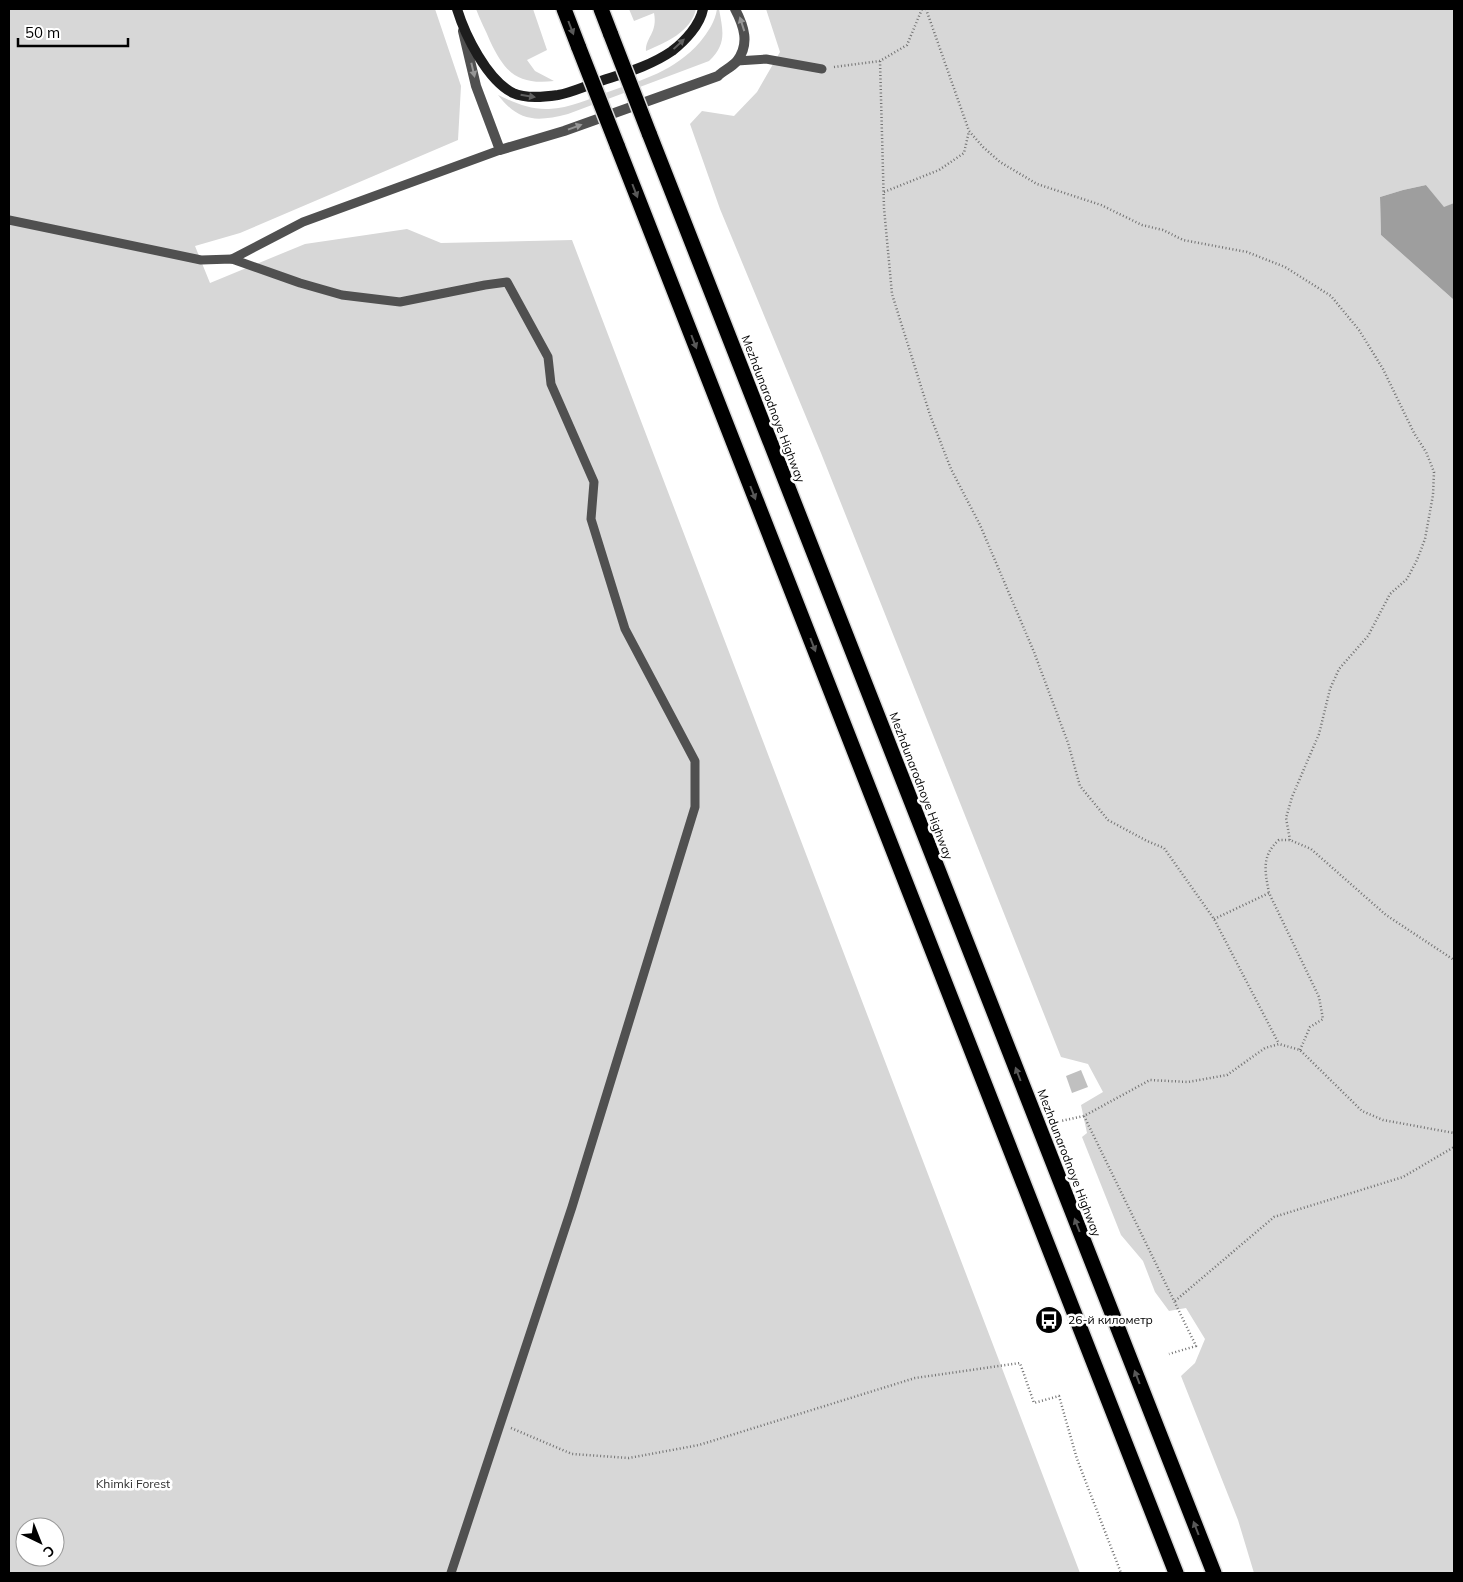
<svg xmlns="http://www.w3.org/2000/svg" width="1463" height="1582" font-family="Mulish,sans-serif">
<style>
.green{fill:#d7d7d7;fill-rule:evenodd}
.water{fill:#9e9e9e}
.building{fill:#c0c0c0}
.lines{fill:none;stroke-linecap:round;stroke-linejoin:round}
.highway-casing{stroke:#dbdbdb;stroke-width:18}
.path{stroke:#727272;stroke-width:2.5;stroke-dasharray:1 2.5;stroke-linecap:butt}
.lane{stroke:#505050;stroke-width:9}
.street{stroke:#505050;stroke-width:10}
.secondary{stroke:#1d1d1d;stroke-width:10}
.highway{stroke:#000;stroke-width:15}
.highway-bridge-casing{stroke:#dbdbdb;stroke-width:18;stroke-linecap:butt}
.highway-bridge{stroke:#000;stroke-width:15}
.oneway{fill:#969696}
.oneway2{fill:#595959}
.oneway3{fill:#616161}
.labels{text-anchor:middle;stroke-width:5;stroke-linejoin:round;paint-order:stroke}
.street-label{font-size:12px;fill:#000;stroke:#fff}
.poi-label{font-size:12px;fill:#000;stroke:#fff;text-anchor:start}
.park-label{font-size:12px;fill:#2e2e2e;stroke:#fff}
</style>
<rect width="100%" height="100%" fill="#fff"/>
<!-- green -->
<g class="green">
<path d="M 9,9 L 435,9 L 461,86 L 458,140 L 240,233 L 195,246 L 210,283 L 305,244 L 407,229 L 441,243 L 572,240 L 1080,1573 L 9,1573 ZM 25,1527 L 55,1527 L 55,1557 L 25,1557 Z"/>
<path d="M 476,9 L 533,9 L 547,50 L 527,60 L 535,71 L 554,81 C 518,85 505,73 490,41 C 486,31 480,20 476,9 Z"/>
<path d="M 629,9 L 696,9 C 691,32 665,43 646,51 C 645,38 658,33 654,13 L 634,21 Z"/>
<path d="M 717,9 L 719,9 C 723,31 727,44 709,61 L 568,114 C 536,122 519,122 498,95 C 515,103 531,110 549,109 C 570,108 589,99 608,92 C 642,80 675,71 700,42 C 708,32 715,22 717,9 Z"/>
<path d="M 766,9 L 1454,9 L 1454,203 L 1444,208 L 1426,185 L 1403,190 L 1380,197 L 1381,235 L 1454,300 L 1454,1573 L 1254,1573 L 1238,1520 L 1181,1376 L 1195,1363 L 1205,1339 L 1186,1308 L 1169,1311 L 1155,1292 L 1143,1261 L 1121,1235 L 1082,1137 L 1087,1133 L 1081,1105 L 1103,1092 L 1088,1064 L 1061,1057 L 821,453 L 720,209 L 690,124 L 702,111 L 734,116 L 757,92 L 780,52 Z"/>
</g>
<!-- water -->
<path class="water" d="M 1426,185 L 1444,207 L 1454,203 L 1454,300 L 1381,235 L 1380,197 L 1403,190 Z"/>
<!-- building -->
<path class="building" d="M 1081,1070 L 1088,1087 L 1072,1093 L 1066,1076 Z"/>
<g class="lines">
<!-- highway casing -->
<g class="highway-casing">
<g id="highway">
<path d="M 564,9 L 579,48"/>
<path d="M 601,9 L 611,35"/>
<path d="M 649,133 L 1214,1573"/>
<path d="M 617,145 L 1176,1573"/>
</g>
</g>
<!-- path -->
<g class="path">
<path d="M 926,9 L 969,131 L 983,147 L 1000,162 L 1037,184 L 1101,205 L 1142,225 L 1163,230 L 1183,240 L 1247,252 L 1285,267 L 1331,296 L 1359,330 L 1383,369 L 1414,433 L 1426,452 L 1434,472 L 1433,495 L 1425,539 L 1417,560 L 1407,579 L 1390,594 L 1368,636 L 1339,669 L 1330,689 L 1319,734 L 1292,797 L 1286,818 L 1290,840"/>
<path d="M 880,61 L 884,208 L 892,294 L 930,415 L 951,469 L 980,525 L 1034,652 L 1068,743 L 1080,786 L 1108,820 L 1147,841 L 1164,848 L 1214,919 L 1279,1044"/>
<path d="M 834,67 L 880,61 L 907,45 L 922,9"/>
<path d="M 884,192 L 939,170 L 964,153 L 969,131"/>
<path d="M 1214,919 L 1269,893"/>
<path d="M 1300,1050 L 1310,1027 L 1323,1019 L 1319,997 L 1269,893 C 1265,871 1261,856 1279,840 L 1290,840 L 1311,849 L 1386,915 L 1454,960"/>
<path d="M 1084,1116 L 1196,1346 L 1169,1354"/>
<path d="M 1052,1123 L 1084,1116 L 1150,1080 L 1188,1082 L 1227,1075 L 1265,1048 L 1279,1044 L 1300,1050 L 1362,1111 L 1383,1120 L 1454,1133"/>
<path d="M 1175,1301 L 1274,1217 L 1403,1177 L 1454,1147"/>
<path d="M 511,1428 L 572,1454 L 629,1458 L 699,1445 L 915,1378 L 1020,1363 L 1034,1403 L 1059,1396 L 1077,1459 L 1121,1573"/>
</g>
<!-- lane -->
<g class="lane">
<path d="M 737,61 L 766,59 L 822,69"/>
<path d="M 9,220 L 201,260 L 232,259 L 300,283 L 342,295 L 400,302 L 485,285 L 507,282 L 548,357 L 551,384 L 594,482 L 591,519 L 625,629 L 695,761 L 695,807 L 572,1207 L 451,1573"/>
<path d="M 232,259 L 303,222 L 500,150"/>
</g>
<!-- street -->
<path class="street" d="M 463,31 L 476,86 L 500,150 L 564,131 L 718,76 C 723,71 732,67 737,61 C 750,44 744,26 735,9"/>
<!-- secondary -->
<path class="secondary" d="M 457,9 C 465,35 487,80 513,93 C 526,99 544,97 558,95 C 570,93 583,87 595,83 C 621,74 649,67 672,51 C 685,41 700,25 703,9"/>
<!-- highway -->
<use href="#highway" class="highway"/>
<!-- highway-bridge casing -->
<g class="highway-bridge-casing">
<g id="highway-bridge">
<path d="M 611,35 L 649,133"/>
<path d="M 579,48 L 617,145"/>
</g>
</g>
<!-- highway-bridge -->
<use href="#highway-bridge" class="highway-bridge"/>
</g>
<!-- one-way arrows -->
<defs><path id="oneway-solid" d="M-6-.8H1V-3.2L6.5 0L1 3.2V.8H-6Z" transform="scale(1.25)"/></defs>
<g class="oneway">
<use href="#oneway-solid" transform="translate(742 24) rotate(-108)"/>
<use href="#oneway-solid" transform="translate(473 70) rotate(77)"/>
<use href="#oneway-solid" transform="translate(575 127) rotate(-20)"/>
</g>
<g class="oneway2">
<use href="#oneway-solid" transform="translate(571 28) rotate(69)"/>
<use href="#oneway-solid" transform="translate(635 191) rotate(69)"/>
<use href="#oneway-solid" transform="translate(694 342) rotate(69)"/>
<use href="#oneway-solid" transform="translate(753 493) rotate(69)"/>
<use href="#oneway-solid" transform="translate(813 645) rotate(69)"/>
<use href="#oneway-solid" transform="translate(1018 1074) rotate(-111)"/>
<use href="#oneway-solid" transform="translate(1077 1225) rotate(-111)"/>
<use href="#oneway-solid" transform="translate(1137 1377) rotate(-111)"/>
<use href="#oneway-solid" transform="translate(1196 1528) rotate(-111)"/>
</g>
<g class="oneway3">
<use href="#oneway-solid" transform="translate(679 44) rotate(-43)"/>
<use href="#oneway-solid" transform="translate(528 96) rotate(9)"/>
</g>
<!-- icons -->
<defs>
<g id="bus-disc" transform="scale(1.4375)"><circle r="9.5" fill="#000" stroke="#fff"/><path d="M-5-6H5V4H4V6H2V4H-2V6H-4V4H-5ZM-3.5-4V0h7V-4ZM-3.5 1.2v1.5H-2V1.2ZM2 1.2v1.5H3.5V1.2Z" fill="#fff"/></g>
</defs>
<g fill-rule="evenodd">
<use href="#bus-disc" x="1049" y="1320"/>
</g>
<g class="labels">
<!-- street labels -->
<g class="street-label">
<text transform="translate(773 409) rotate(69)" y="4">Mezhdunarodnoye Highway</text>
<text transform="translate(921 786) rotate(69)" y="4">Mezhdunarodnoye Highway</text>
<text transform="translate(1069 1163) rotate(69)" y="4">Mezhdunarodnoye Highway</text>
</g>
<!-- poi labels -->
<g class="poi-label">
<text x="1068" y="1324">26-й километр</text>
</g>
<!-- park labels -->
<g class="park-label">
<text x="133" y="1488">Khimki Forest</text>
</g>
</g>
<!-- border -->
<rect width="1463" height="1582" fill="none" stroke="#000000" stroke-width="20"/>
<!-- north arrow -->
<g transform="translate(40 1542) rotate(137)"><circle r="24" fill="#ffffff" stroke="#999999"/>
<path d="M0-4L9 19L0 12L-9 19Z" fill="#000000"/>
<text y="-8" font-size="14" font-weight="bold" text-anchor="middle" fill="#000000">С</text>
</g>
<!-- scale -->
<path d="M18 38v8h110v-8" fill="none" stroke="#000000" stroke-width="2.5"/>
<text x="25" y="38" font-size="15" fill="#000000" stroke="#ffffff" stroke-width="4" paint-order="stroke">50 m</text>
</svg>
